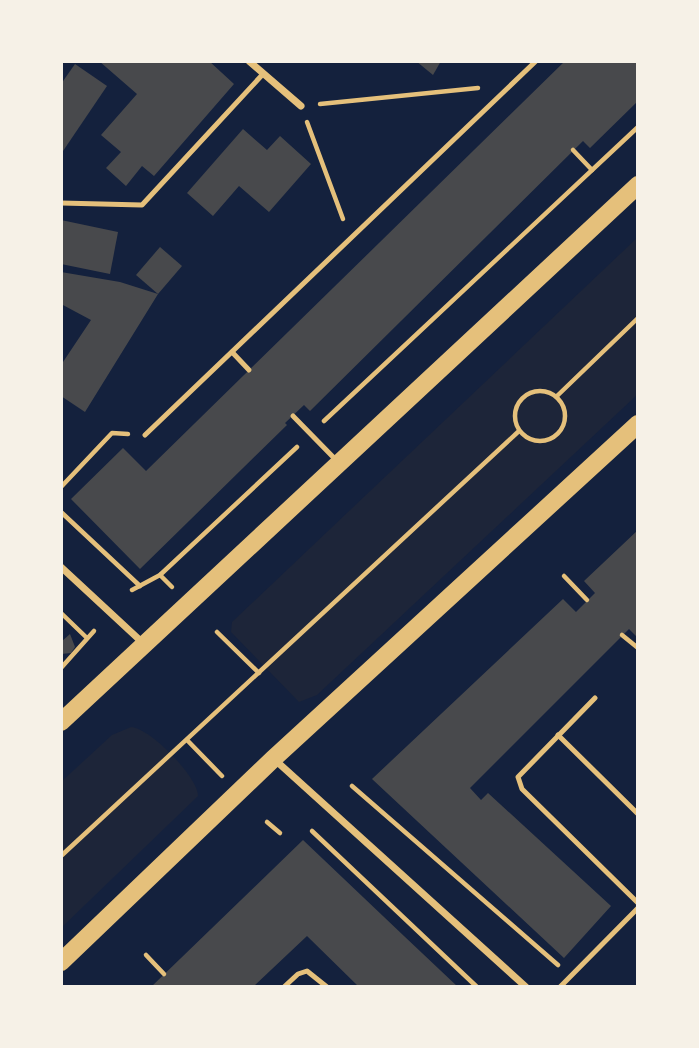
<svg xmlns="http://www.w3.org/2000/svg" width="699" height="1048" font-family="Lato,sans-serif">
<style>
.green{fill:#1d2539}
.building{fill:#48494c}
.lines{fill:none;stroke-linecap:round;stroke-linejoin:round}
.path{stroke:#e5c07b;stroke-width:4.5}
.service{stroke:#e5c07b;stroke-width:5}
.minor{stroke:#e5c07b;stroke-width:7}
.primary{stroke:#e5c07b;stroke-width:18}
</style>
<rect width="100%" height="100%" fill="#14213d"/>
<!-- green -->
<g class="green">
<path d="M 638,237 L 638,394 L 317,695 L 299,702 L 231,632 L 232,622 Z"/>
<path d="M 131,727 C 150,728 198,777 198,796 L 61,928 L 61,782 L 112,735 Z"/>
</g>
<!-- building -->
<g class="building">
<path d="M 99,61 L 209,61 L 234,84 L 154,176 L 142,166 L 126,186 L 106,168 L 121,152 L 101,135 L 137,94 Z"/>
<path d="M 416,61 L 441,61 L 433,75 Z"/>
<path d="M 565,61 L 638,61 L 638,101 L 590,148 L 583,141 L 310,411 L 304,405 L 285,423 L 287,425 L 140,569 L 71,499 L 123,448 L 146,471 Z"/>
<path d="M 75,64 L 107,86 L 61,154 L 61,84 Z"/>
<path d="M 243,129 L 267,150 L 280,136 L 311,164 L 269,212 L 239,186 L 213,216 L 187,193 Z"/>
<path d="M 61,220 L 118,232 L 110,274 L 61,264 Z"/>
<path d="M 160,247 L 182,266 L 158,294 L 136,275 Z"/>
<path d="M 61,272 L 120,282 L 158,294 L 85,412 L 61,396 L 61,365 L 91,320 L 61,304 Z"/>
<path d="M 638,530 L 638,638 L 629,629 L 470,788 L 481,800 L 488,793 L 611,906 L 564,958 L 372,779 L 563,599 L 576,612 L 595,593 L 584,581 Z"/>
<path d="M 70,634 L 75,647 L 71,653 L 61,654 L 61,642 Z"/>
<path d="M 303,840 L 404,936 L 458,987 L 359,987 L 307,936 L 253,987 L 151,987 Z"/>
</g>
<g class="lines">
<!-- path -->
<g class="path">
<path d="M 320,104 L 478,88"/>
<path d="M 307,122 L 343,219"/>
<path d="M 573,150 L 592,170"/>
<circle cx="540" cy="416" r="25"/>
<path d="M 557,396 L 638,318"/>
<path d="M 324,421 L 638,127"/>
<path d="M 61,487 L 112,433 L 128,434"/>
<path d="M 61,512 L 140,586"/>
<path d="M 160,575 L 172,587"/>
<path d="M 564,576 L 587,600"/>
<path d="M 132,590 L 160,575 L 297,447"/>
<path d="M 61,613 L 87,638"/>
<path d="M 217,632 L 259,673"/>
<path d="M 622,635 L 638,648"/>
<path d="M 61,668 L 94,631"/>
<path d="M 187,740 L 222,776"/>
<path d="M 352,786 L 558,965"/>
<path d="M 267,822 L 280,833"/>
<path d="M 312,831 L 477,987"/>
<path d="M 61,856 L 519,431"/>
<path d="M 146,955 L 164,974"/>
</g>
<!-- service -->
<g class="service">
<path d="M 61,203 L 142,205 L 263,74"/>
<path d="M 232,352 L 249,370"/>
<path d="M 293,416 L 337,461"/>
<path d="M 145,435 L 536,61"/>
<path d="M 595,698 L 518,777 L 522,789 L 638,903"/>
<path d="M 558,735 L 638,814"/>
<path d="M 284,987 L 298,974 L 307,971 L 327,987"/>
<path d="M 560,987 L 638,908"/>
</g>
<!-- minor -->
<g class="minor">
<path d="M 249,61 L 301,106"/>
<path d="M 61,567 L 144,644"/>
<path d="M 274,759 L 526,987"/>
</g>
<!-- primary -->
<g class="primary">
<path d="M 61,722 L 638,185"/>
<path d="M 61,962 L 273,759 L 638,424"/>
</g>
</g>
<!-- border -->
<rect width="699" height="1048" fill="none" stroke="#f6f1e7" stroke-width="126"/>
</svg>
